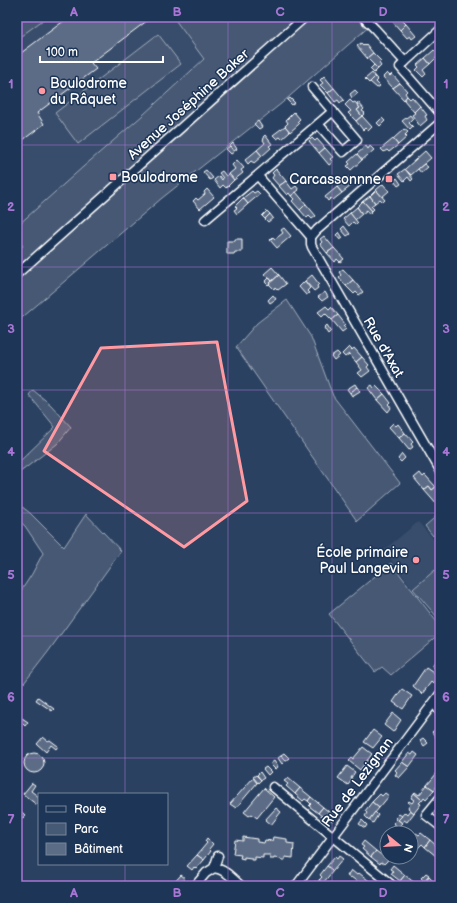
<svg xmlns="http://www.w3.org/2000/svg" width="457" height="903" font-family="'Balsamiq Sans',sans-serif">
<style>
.built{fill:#394e6c}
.green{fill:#465975;stroke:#a2acba}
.building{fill:#5b6c86;stroke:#fff}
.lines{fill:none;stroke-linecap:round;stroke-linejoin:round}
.street-casing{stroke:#fff;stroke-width:11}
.street{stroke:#1d3557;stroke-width:8}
.marked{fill:#ff9aa2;fill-opacity:0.2;stroke:#ff9aa2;stroke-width:3;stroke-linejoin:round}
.grid{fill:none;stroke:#a976d5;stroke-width:1;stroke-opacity:0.55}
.poi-dot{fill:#ff9aa2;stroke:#1d3557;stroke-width:1.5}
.labels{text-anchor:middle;stroke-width:3;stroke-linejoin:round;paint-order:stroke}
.poi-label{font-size:14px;fill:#fff;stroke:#1d3557;text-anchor:start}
.street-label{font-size:14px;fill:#fff;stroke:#1d3557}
.neatline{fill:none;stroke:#a976d5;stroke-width:1.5}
.grid-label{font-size:13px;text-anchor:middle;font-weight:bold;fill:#a976d5}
</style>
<rect width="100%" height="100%" fill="#2a4161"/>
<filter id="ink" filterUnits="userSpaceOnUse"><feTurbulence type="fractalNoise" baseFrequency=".025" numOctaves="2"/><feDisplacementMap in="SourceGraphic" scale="8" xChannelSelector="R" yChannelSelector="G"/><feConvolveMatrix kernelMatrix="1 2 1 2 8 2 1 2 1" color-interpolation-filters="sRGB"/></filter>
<g filter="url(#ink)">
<!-- built -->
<g class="built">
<path d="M 17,17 L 173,17 L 204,59 L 143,115 L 83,167 L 17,226 Z"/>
<path d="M 418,522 L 435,541 L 440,537 L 440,576 L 435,570 L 413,589 L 384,550 Z"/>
</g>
<!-- green -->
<g class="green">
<path d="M 17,17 L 47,17 L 17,39 Z"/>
<path d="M 173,17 L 380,17 L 282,103 L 162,198 L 17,322 L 17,251 L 23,246 L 17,239 L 17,226 L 83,167 L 143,115 L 204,59 Z"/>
<path d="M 158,34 L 181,64 L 78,144 L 55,113 Z"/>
<path d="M 287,300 L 311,337 L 333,396 L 400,483 L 357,521 L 236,347 L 257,323 Z"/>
<path d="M 33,390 L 51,405 L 71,427 L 57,444 L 19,473 L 17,476 L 17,464 L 55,427 L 29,395 Z"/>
<path d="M 17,503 L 30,513 L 64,547 L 86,514 L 121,551 L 48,652 L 24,683 L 22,682 L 17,690 L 17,597 L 32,574 L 43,553 L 25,526 L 17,519 Z"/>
<path d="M 440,513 L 440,529 L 433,536 L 425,526 Z"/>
<path d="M 391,563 L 440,626 L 440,633 L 391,675 L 382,667 L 375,672 L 329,614 Z"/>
<path d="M 435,570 L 440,576 L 440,614 L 437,617 L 413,589 Z"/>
</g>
<!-- building -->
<g class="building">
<path d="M 69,17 L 152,17 L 91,63 L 96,69 L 37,113 L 44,124 L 23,140 L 17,135 L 17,56 Z"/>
<path d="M 393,17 L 399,17 L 406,24 L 400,30 L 392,21 L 395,19 Z"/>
<path d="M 406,24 L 416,36 L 412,39 L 410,36 L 407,38 L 400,30 Z"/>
<path d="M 361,43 L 364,46 L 366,44 L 373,53 L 367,58 L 357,46 Z"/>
<path d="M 438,49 L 440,51 L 440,58 L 438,56 L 430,64 L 425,58 L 434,50 L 436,52 Z"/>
<path d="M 373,53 L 381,61 L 379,63 L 381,66 L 378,69 L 367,58 Z"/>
<path d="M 425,58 L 430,64 L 423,70 L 426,74 L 423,77 L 416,70 L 419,67 L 417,65 Z"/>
<path d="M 374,65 L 378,69 L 374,73 L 370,69 Z"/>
<path d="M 372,73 L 375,77 L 369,83 L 365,79 Z"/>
<path d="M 387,73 L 390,76 L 392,74 L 400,83 L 393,88 L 383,77 Z"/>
<path d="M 324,76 L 334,88 L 328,93 L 320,85 L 323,83 L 320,80 Z"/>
<path d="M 375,77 L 378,80 L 376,82 L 380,86 L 377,88 L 370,82 Z"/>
<path d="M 400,83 L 407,91 L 405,93 L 407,96 L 404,100 L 393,88 Z"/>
<path d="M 334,88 L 344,100 L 340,103 L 338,100 L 335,102 L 328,93 Z"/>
<path d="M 355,90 L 358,93 L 352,98 L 350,94 Z"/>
<path d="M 407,96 L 410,99 L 412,97 L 420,106 L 414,112 L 404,100 Z"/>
<path d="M 290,98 L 295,103 L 292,105 L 287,100 Z"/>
<path d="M 350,100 L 353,103 L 355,102 L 360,108 L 357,110 L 362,116 L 356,121 L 348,113 L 351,111 L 345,105 Z"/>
<path d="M 358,102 L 364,109 L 362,111 L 365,113 L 362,116 L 357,110 L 360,108 L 357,104 Z"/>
<path d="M 420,106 L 427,115 L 425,116 L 427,120 L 420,126 L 412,115 L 415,113 L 414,112 Z"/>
<path d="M 294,112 L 300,119 L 297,122 L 299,124 L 290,132 L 285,126 L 288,123 L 286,120 Z"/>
<path d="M 410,115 L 413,119 L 409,123 L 413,127 L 410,130 L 402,121 Z"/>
<path d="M 362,116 L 372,127 L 368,131 L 365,128 L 363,130 L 356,121 Z"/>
<path d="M 382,118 L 385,121 L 380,126 L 377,123 Z"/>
<path d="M 258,121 L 262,127 L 259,129 L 254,124 Z"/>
<path d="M 285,126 L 290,132 L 282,139 L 280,137 L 277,139 L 273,135 Z"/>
<path d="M 404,129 L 408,132 L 405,135 L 407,137 L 398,145 L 393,139 Z"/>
<path d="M 265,135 L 272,144 L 269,146 L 271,148 L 262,156 L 257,150 L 265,143 L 263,140 L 264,139 L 263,137 Z"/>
<path d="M 312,138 L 315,141 L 317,139 L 325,148 L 319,153 L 309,141 Z"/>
<path d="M 393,139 L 398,145 L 389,152 L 387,150 L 384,152 L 381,149 Z"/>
<path d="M 233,143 L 237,149 L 234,151 L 230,146 Z"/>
<path d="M 230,146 L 234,152 L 231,154 L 226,149 Z"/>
<path d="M 366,146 L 368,149 L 370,146 L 374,150 L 362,160 L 357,154 Z"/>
<path d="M 325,148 L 333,157 L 330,159 L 333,162 L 329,165 L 319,153 Z"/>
<path d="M 257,150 L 262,156 L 254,163 L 251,161 L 248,164 L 245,160 Z"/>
<path d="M 425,151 L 431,158 L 411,175 L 405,169 Z"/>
<path d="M 357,154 L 362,160 L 351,170 L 347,166 L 350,164 L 348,162 Z"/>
<path d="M 237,160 L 244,168 L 241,170 L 243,173 L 234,180 L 229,174 L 235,169 L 232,165 Z"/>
<path d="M 424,164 L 428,167 L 421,173 L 418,169 Z"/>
<path d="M 276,169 L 286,181 L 279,186 L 272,178 L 274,175 L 272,173 Z"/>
<path d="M 405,169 L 413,179 L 411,181 L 408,177 L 404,181 L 398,174 Z"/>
<path d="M 206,170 L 213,178 L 210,180 L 203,172 Z"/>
<path d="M 222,171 L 226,176 L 229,174 L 234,180 L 226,188 L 223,185 L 220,188 L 214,180 L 219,176 L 222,180 L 223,178 L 219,173 Z"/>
<path d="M 349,177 L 352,181 L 349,183 L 351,186 L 342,193 L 337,187 Z"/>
<path d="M 397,178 L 401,184 L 398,186 L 394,181 Z"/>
<path d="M 286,181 L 292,189 L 296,186 L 299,190 L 291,196 L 289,193 L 287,195 L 279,186 Z"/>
<path d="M 383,184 L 389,191 L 382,197 L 376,190 Z"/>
<path d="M 337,187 L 342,193 L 333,200 L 331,198 L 328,201 L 325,197 Z"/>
<path d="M 207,189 L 214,197 L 200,209 L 193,201 L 196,198 L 198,200 L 205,194 L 204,192 Z"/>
<path d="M 376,190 L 385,200 L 383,202 L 380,199 L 375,203 L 370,196 Z"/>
<path d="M 252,191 L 254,193 L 257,191 L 260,194 L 248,204 L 243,198 Z"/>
<path d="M 296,192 L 306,204 L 300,210 L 292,201 L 294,199 L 291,196 Z"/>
<path d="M 370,196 L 375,203 L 371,206 L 374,209 L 372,211 L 363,201 Z"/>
<path d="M 243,198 L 248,204 L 237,214 L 234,210 L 237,208 L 235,206 Z"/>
<path d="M 363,201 L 372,211 L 369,214 L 367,210 L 362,214 L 357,207 Z"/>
<path d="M 306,204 L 316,216 L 312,219 L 309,216 L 307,218 L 300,210 Z"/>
<path d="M 357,207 L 362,214 L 355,220 L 350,213 Z"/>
<path d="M 267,211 L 270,214 L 265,219 L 262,216 Z"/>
<path d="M 350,213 L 358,223 L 356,225 L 353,222 L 349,226 L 343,219 Z"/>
<path d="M 270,214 L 273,218 L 268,222 L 265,219 Z"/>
<path d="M 344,226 L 350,234 L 347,236 L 341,229 Z"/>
<path d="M 284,228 L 291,236 L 277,248 L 270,240 L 273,237 L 275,239 L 283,233 L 281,230 Z"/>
<path d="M 339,232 L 343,238 L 340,240 L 336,235 Z"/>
<path d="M 324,236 L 334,248 L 327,253 L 320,244 L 322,242 L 320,239 Z"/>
<path d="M 235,239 L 242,239 L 242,252 L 235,252 L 234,254 L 227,254 L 227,241 L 235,241 Z"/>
<path d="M 334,248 L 344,259 L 340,262 L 337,259 L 335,262 L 327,253 Z"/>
<path d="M 272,267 L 279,275 L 272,281 L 268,276 L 267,277 L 264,274 Z"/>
<path d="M 343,269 L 353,280 L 346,286 L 339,277 L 341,275 L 339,272 Z"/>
<path d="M 279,275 L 286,284 L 278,290 L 275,287 L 274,289 L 269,284 Z"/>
<path d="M 312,275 L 319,284 L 317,286 L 318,288 L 314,291 L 305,281 Z"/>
<path d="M 269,278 L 272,281 L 268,285 L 265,282 Z"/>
<path d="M 353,280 L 363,292 L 359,295 L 356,292 L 354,294 L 346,286 Z"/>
<path d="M 305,281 L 310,288 L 307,291 L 309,293 L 306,295 L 299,287 Z"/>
<path d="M 325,292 L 328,297 L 322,301 L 318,297 Z"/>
<path d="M 273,295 L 276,299 L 270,303 L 268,300 Z"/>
<path d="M 326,306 L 329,309 L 331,307 L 338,315 L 332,320 L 325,313 L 322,316 L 318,312 Z"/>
<path d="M 338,315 L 345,324 L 343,326 L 346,329 L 342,332 L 332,320 Z"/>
<path d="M 327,325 L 331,331 L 328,334 L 324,328 Z"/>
<path d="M 349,347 L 352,350 L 354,348 L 362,357 L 356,362 L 349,354 L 345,357 L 342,354 Z"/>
<path d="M 337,352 L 340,355 L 334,360 L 331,356 Z"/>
<path d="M 362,357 L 369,365 L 367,367 L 370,371 L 362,377 L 358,373 L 362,370 L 356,362 Z"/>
<path d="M 355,384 L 357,387 L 350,393 L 347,389 Z"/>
<path d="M 372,385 L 374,388 L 376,386 L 384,394 L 377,400 L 368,388 Z"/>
<path d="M 357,387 L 360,391 L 352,396 L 350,393 Z"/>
<path d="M 384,394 L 391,403 L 389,405 L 391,408 L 388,412 L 377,400 Z"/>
<path d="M 393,423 L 396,426 L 398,424 L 405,433 L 399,438 L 389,427 Z"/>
<path d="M 405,433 L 413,442 L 411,444 L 413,447 L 409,450 L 399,438 Z"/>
<path d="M 402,454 L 405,458 L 401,462 L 398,459 Z"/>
<path d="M 420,473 L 423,477 L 425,475 L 436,487 L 432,490 L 429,486 L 424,490 L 414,478 Z"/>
<path d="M 429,486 L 432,490 L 436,487 L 440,493 L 440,504 L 438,506 L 424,490 Z"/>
<path d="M 440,537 L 440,548 L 435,542 Z"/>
<path d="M 440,654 L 440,672 L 432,666 Z"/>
<path d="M 426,667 L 439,676 L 433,684 L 431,682 L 422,694 L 413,686 Z"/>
<path d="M 402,689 L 412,696 L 403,709 L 393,702 Z"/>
<path d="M 38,697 L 54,709 L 52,711 L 36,700 Z"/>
<path d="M 393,713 L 401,720 L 393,732 L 384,725 Z"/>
<path d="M 22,718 L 28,722 L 25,726 L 20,721 Z"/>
<path d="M 436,729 L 439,732 L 440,731 L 440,743 L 432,732 Z"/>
<path d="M 373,730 L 382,737 L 373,748 L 364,742 Z"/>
<path d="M 43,737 L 48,741 L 50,740 L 58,746 L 56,749 L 51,745 L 46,752 L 37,744 Z"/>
<path d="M 423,738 L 428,743 L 424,746 L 420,740 Z"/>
<path d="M 363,747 L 372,754 L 360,770 L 349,761 L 352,758 L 353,759 Z"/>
<path d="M 414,752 L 418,755 L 409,767 L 402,762 L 409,753 L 412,755 Z"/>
<circle cx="34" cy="763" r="10"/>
<path d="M 284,753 L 289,758 L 285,761 L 281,755 Z"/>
<path d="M 281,756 L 285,761 L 282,764 L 278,758 Z"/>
<path d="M 274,761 L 278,767 L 275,769 L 270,764 Z"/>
<path d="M 402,762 L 409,767 L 399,778 L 395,775 L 397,772 L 395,770 Z"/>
<path d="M 347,766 L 355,772 L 351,778 L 352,780 L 348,785 L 338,778 Z"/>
<path d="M 266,767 L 271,772 L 268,775 L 263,769 Z"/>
<path d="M 260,772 L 264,778 L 261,780 L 257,775 Z"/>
<path d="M 437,773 L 440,775 L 440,777 L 439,779 L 440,780 L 440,782 L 434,790 L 427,785 Z"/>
<path d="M 256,775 L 261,780 L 258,783 L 253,777 Z"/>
<path d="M 253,778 L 257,783 L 236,808 L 230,804 Z"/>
<path d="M 288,778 L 300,788 L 295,794 L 286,786 L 288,784 L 284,781 Z"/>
<path d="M 32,783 L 35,785 L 31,791 L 39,797 L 39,802 L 37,805 L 23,794 Z"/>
<path d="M 427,785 L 434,790 L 426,799 L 424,797 L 422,800 L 414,793 L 415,792 L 419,795 Z"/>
<path d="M 264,788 L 274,797 L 257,818 L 252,814 L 249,816 L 244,812 Z"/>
<path d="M 300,788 L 311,797 L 308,801 L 305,799 L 303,801 L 295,794 Z"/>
<path d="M 385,793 L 389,796 L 379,808 L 372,802 L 380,794 L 382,796 Z"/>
<path d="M 414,793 L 422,800 L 419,803 L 421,804 L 414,813 L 408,808 L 410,805 L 408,802 L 409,801 L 412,803 L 414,800 L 411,798 Z"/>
<path d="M 311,797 L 323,807 L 318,813 L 309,806 L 311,804 L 308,801 Z"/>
<path d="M 372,802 L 379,808 L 369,820 L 365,816 L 367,813 L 365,811 Z"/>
<path d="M 323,807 L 335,817 L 332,821 L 329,818 L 327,820 L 318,813 Z"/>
<path d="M 17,808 L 25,815 L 23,818 L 17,814 Z"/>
<path d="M 276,808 L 281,812 L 271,825 L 265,820 Z"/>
<path d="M 410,810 L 414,813 L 407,822 L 404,820 L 402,823 L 398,820 L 405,812 L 407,814 Z"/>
<path d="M 375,812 L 378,815 L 373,823 L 369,820 Z"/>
<path d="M 399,814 L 402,816 L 398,820 L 402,823 L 398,827 L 393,823 L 397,819 L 395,818 Z"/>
<path d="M 362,820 L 367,825 L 365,828 L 359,824 Z"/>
<path d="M 416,833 L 419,835 L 421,833 L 430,840 L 425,847 L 422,844 L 418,848 L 411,843 L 411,839 Z"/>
<path d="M 243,837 L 257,839 L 257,842 L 264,843 L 265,840 L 272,841 L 273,837 L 287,839 L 287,843 L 294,844 L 293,858 L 285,857 L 285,860 L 281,860 L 281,859 L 274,858 L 274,859 L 270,859 L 270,855 L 263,855 L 263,858 L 255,857 L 255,860 L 251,860 L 251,858 L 244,857 L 244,859 L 240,858 L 241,855 L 233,854 L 235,840 L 243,841 Z"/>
<path d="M 207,838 L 213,844 L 209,849 L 211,851 L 204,860 L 197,855 L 207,843 L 205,841 Z"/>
<path d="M 430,840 L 439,848 L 437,850 L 440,852 L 436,856 L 425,847 Z"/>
<path d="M 364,841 L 376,851 L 371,857 L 362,849 L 364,847 L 361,845 Z"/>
<path d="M 376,851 L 388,860 L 384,864 L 381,862 L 380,864 L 371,857 Z"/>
<path d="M 197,855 L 204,860 L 196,869 L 194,867 L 192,870 L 187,866 Z"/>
<path d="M 339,856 L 343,859 L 333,871 L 327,866 L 335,857 L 337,859 Z"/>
<path d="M 393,865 L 405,875 L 400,881 L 391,874 L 393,871 L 390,869 Z"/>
<path d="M 327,866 L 333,871 L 323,883 L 319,880 L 322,877 L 320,875 Z"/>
<path d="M 351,870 L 357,875 L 359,873 L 368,880 L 363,886 L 351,877 L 350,878 L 347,876 Z"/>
<path d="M 426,873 L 429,875 L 424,881 L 421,878 Z"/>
<path d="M 181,875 L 185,878 L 182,881 L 185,883 L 182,886 L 171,886 Z"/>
<path d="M 405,875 L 417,885 L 416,886 L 406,886 L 400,881 Z"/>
<path d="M 429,876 L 432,879 L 428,884 L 425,882 Z"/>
<path d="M 319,880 L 323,883 L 321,886 L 311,886 L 315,881 L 317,883 Z"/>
<path d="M 368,880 L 375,886 L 368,886 L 365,883 Z"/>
</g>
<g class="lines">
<!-- street casing -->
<g class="street-casing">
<g id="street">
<path d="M 363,17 L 375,29 L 405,62 L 400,67 L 440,113"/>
<path d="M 405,62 L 440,30"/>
<path d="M 318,124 L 333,111"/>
<path d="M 258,176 L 311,237"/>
<path d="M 205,220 L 318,124 L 343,152 L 357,140 L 312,87"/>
<path d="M 311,237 L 311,244 L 312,247 L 440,470"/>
<path d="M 311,237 L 317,230 L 440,123"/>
<path d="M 17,274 L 305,17"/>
<path d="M 434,703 L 440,712"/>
<path d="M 273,787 L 393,886"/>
<path d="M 440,798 L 426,815 L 440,826"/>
<path d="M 214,868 C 225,869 233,879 241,886"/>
<path d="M 195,886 L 206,873 L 214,868 L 218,856"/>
<path d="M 296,886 L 440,694"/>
</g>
</g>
<!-- street -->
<use href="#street" class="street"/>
</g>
</g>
<!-- marked area -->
<path class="marked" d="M 217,342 L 247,501 L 184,547 L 44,451 L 101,348 Z"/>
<!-- grid -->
<path class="grid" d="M 125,17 L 125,794M 228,17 L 228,886M 332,17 L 332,886M 17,145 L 440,145M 17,267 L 440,267M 17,390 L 440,390M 17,513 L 440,513M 17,636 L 440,636M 17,758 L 440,758M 125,864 L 125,886"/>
<!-- markers -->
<g class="poi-dot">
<circle cx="42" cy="91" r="4"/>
<rect x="109" y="173" width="8" height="8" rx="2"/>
<rect x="385" y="175" width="8" height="8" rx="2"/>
<circle cx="416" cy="560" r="4"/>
</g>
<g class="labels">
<!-- poi labels -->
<g class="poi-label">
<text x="50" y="88">Boulodrome<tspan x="50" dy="16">du Râquet</tspan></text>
<text x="121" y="182">Boulodrome</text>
<text x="381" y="184" text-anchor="end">Carcassonnne</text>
<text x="408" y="557" text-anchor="end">École primaire<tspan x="408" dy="16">Paul Langevin</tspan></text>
</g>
<!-- street labels -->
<g class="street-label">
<text transform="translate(188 104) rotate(-42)" y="5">Avenue Joséphine Baker</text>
<text transform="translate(384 347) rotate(60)" y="5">Rue d'Axat</text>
<text transform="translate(357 782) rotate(-53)" y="5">Rue de Lezignan</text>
</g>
</g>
<!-- margin -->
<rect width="457" height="903" fill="none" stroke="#1d3557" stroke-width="44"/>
<!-- legend -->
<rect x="38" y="793" width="130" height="72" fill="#1d3557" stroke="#77869a"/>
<rect x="46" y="806" width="20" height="6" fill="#1d3557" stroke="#77869a"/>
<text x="74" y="813" font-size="12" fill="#ffffff">Route</text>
<rect x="46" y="823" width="20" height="12" fill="#465975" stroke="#77869a"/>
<text x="74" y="833" font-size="12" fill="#ffffff">Parc</text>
<rect x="46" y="843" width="20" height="12" fill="#5b6c86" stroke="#77869a"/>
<text x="74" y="853" font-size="12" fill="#ffffff">Bâtiment</text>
<!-- north arrow -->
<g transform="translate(399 845) rotate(108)"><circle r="19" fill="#1d3557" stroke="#77869a"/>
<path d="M0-3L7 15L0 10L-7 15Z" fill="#ff9aa2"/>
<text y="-6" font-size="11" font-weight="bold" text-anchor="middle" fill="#ffffff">N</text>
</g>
<!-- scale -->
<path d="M40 56v6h123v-6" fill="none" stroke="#ffffff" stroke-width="2"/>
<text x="46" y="56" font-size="12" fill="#ffffff" stroke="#1d3557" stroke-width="3" paint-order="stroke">100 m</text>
<rect x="22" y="22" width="413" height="859" class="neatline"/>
<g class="grid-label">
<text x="74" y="16">A</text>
<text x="177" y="16">B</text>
<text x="280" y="16">C</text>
<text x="383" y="16">D</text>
<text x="11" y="88">1</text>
<text x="446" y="88">1</text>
<text x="11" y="211">2</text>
<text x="446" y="211">2</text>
<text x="11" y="333">3</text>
<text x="446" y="333">3</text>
<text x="11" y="456">4</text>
<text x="446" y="456">4</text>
<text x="11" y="579">5</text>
<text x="446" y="579">5</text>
<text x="11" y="701">6</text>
<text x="446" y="701">6</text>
<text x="11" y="824">7</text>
<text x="446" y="824">7</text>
<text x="74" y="897">A</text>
<text x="177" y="897">B</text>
<text x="280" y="897">C</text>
<text x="383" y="897">D</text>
</g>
</svg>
